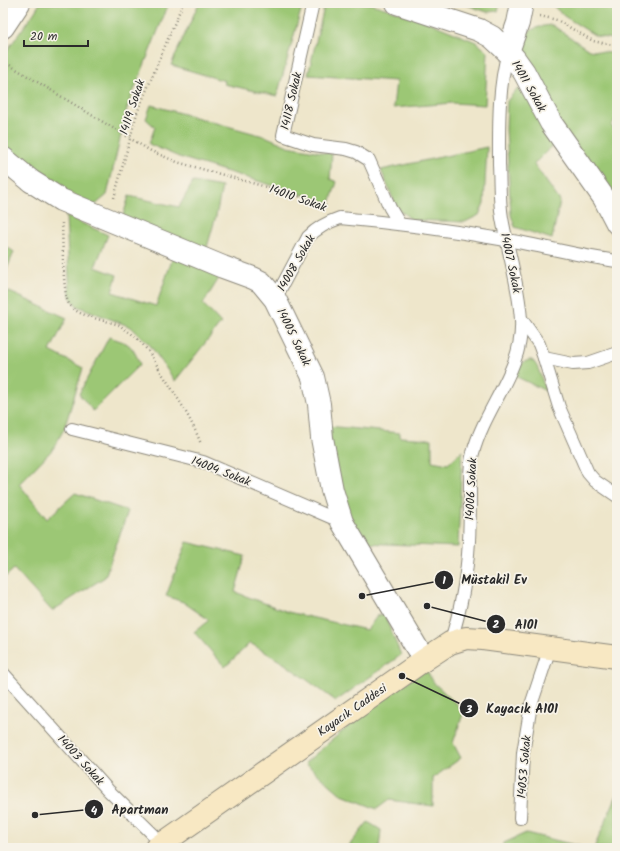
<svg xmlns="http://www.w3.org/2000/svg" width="620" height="851" font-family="Kalam,sans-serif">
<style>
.green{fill:#9cc774;stroke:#647950}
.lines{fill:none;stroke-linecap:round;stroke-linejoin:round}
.lane-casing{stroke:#8c887b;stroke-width:14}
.street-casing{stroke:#8c887b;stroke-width:24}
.secondary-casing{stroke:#8c887b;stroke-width:24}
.path{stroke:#8c887b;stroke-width:2.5;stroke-dasharray:1 3;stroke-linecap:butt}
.lane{stroke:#fff;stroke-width:12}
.street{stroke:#fff;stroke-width:22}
.secondary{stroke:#f8e8c3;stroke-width:22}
.labels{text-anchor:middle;stroke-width:3.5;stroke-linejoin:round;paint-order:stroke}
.street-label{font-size:12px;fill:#2b2b2b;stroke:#f7f3e8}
.leader{fill:none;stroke:#2b2b2b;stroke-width:1.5}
.callout-dot{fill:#2b2b2b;stroke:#f7f3e8;stroke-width:1.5}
.mark-label{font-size:12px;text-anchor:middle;font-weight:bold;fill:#fff}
.callout-label{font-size:13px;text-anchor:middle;font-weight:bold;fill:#2b2b2b;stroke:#f7f3e8;stroke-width:3.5;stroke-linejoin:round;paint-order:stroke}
</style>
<rect width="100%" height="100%" fill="#f7f3e8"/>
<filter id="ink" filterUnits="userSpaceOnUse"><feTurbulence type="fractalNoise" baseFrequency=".025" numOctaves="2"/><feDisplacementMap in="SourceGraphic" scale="8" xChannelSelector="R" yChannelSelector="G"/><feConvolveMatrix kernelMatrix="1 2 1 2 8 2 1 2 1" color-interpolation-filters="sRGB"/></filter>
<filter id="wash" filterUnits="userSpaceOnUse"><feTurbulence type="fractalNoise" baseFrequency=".012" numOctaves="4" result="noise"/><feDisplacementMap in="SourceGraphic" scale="16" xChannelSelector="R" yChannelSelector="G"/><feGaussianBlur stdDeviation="0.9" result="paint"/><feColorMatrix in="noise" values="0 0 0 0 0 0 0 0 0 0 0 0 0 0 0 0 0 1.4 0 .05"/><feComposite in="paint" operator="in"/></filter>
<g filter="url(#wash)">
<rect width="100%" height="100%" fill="#eee6cb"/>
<!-- green -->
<g class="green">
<path d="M 40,3 L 169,3 L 127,108 L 107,195 L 94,206 L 38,176 L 3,146 L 3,56 L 34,13 Z"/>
<path d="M 199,3 L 303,3 L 277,96 L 224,84 L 225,81 L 171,65 Z"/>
<path d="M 325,3 L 368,3 L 421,19 L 476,42 L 488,52 L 485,105 L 452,103 L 393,108 L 396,81 L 308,75 Z"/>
<path d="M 461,3 L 500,3 L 498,11 L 487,12 Z"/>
<path d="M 550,3 L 617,3 L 617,40 L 596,36 L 564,16 Z"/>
<path d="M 552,25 L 589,50 L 617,54 L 617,117 L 611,126 L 617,131 L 617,210 L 556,123 L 520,51 C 521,47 521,41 523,38 C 529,28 541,26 552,25 Z"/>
<path d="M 517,89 L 529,98 L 554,144 L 534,164 L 560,201 L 552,239 L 515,227 L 511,215 L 506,129 L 507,101 Z"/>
<path d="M 151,105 L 267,137 L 288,146 L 332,154 L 330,179 L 337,182 L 330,203 L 179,157 L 149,144 L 155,127 L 146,119 Z"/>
<path d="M 487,147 L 484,203 L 479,215 L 465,222 L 412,220 L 397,208 L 381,170 Z"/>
<path d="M 193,182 L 222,187 L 216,216 L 205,254 L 122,219 L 129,196 L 179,207 Z"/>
<path d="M 66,216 L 108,235 L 95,267 L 117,275 L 112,292 L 156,306 L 173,257 L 221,275 L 203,304 L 221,323 L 175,381 L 150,345 L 131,327 L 77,306 L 70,297 Z"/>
<path d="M 3,244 L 14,252 L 3,278 Z"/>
<path d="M 3,289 L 67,318 L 50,351 L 83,368 L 64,429 L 53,449 L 19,484 L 47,519 L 75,493 L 128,511 L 105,577 L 52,611 L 14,569 L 3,579 Z"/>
<path d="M 109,337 C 130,344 131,343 140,364 L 93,411 L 79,394 Z"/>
<path d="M 529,360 L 532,360 C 539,365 542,382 546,391 L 515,376 L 522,363 Z"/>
<path d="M 327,426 L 400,433 L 400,437 L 432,439 L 432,461 L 448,464 L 462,451 L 458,547 L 362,543 L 345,514 Z"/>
<path d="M 187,542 L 245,556 L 235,592 L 288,612 L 367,630 L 377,616 L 384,614 L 401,655 L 336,701 L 285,664 L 250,643 L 225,667 L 194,632 L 209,620 L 183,602 L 166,596 Z"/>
<path d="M 426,670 L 435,684 L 464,711 L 453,743 L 461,758 L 433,778 L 433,806 L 389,800 L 377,809 L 342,795 L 305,763 L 379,700 Z"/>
<path d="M 617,795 L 617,848 L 594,848 Z"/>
<path d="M 368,822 L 381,830 L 379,848 L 347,848 Z"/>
<path d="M 526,833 L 587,848 L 503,848 L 504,843 Z"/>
</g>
</g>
<g filter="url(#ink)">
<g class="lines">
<!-- lane casing -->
<g class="lane-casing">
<g id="lane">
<path d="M 313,3 L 283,135 L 313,145 L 346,149 L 356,152 L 369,160 L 390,208 L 399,223"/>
<path d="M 275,299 L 308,237 C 317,228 328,222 340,218 C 396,223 451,230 506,240 C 543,246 580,256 617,261"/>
<path d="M 522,320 L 539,344 L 544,358 L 559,407 L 588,473 L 595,481 L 617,496"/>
<path d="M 544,358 L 573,364 L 588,363 L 617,353"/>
<path d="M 72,429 L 203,462 L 342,522"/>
<path d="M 450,643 C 461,610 467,575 469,541 C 470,522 470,502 470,483 C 470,473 470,462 473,453 C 485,407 524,369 521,320 C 519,285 508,252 502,218 C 499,200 500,182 499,164 C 499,126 498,88 508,52"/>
<path d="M 3,673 L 108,790 L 166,847"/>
<path d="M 520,818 L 523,753 L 531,705 L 550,648"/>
</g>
</g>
<!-- street casing -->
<g class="street-casing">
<g id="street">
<path d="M 397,3 L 479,30 L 492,37 L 508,52 L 514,58 L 524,72 L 551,123 L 604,198 L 617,223"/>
<path d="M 3,27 L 19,3"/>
<path d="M 508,52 L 518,23 L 522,3"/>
<path d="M 3,158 L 31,181 L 61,200 L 223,267 L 253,278 L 261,282 L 275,299 L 313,377 L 319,404 L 322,438 L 332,490 L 342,522 L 424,660"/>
</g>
</g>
<!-- secondary casing -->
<g class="secondary-casing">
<path id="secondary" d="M 156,848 L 424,660 L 450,643 L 466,638 L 483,639 L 617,657"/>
</g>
<!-- path -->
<g class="path">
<path d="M 540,16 L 557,20 L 593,41 L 617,46"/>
<path d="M 3,61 L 131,139 L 151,151 L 177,162 L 309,199 L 326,206"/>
<path d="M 114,198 L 137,113 L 183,3"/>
<path d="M 62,223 C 63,240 62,292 69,304 C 77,317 106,320 119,325 C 122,327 126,330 129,332 C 144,342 152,357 161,372 C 176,395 191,418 201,444"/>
</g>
<!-- lane -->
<use href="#lane" class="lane"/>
<!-- street -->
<use href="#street" class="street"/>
<!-- secondary -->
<use href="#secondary" class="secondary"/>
</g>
</g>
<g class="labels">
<!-- street labels -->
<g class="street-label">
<text transform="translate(529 86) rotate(60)" y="4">14011 Sokak</text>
<text transform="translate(291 101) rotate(-77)" y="4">14118 Sokak</text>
<text transform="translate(132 107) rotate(-72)" y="4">14119 Sokak</text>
<text transform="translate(298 198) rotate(19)" y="4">14010 Sokak</text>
<text transform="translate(296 263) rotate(-60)" y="4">14008 Sokak</text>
<text transform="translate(511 263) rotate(78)" y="4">14007 Sokak</text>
<text transform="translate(294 337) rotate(64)" y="4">14005 Sokak</text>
<text transform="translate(221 471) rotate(21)" y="4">14004 Sokak</text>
<text transform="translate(471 489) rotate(-87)" y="4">14006 Sokak</text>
<text transform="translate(352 710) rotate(-35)" y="4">Kayacık Caddesi</text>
<text transform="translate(81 760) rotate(48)" y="4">14003 Sokak</text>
<text transform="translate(524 767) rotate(-85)" y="4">14053 Sokak</text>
</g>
</g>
<!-- callouts -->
<path class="leader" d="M362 596L444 580M427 606L496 624M402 676L469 708M35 815L94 809"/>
<g class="callout-dot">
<circle cx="362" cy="596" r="4"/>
<circle cx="427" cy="606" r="4"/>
<circle cx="402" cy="676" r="4"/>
<circle cx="35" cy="815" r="4"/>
<circle cx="444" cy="580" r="10"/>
<circle cx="496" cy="624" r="10"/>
<circle cx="469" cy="708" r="10"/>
<circle cx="94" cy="809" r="10"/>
</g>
<g class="mark-label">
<text x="444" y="584">1</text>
<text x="496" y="628">2</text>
<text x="469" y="713">3</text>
<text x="94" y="814">4</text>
</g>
<g class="callout-label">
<text x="494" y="584">Müstakil Ev</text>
<text x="526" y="629">A101</text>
<text x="522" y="713">Kayacık A101</text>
<text x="140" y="814">Apartman</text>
</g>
<!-- margin -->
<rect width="620" height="851" fill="none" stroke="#f7f3e8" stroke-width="16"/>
<!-- scale -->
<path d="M24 40v6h64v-6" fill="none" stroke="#2b2b2b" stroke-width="2"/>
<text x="30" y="40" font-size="12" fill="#2b2b2b" stroke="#f7f3e8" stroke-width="3" paint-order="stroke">20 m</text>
</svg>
